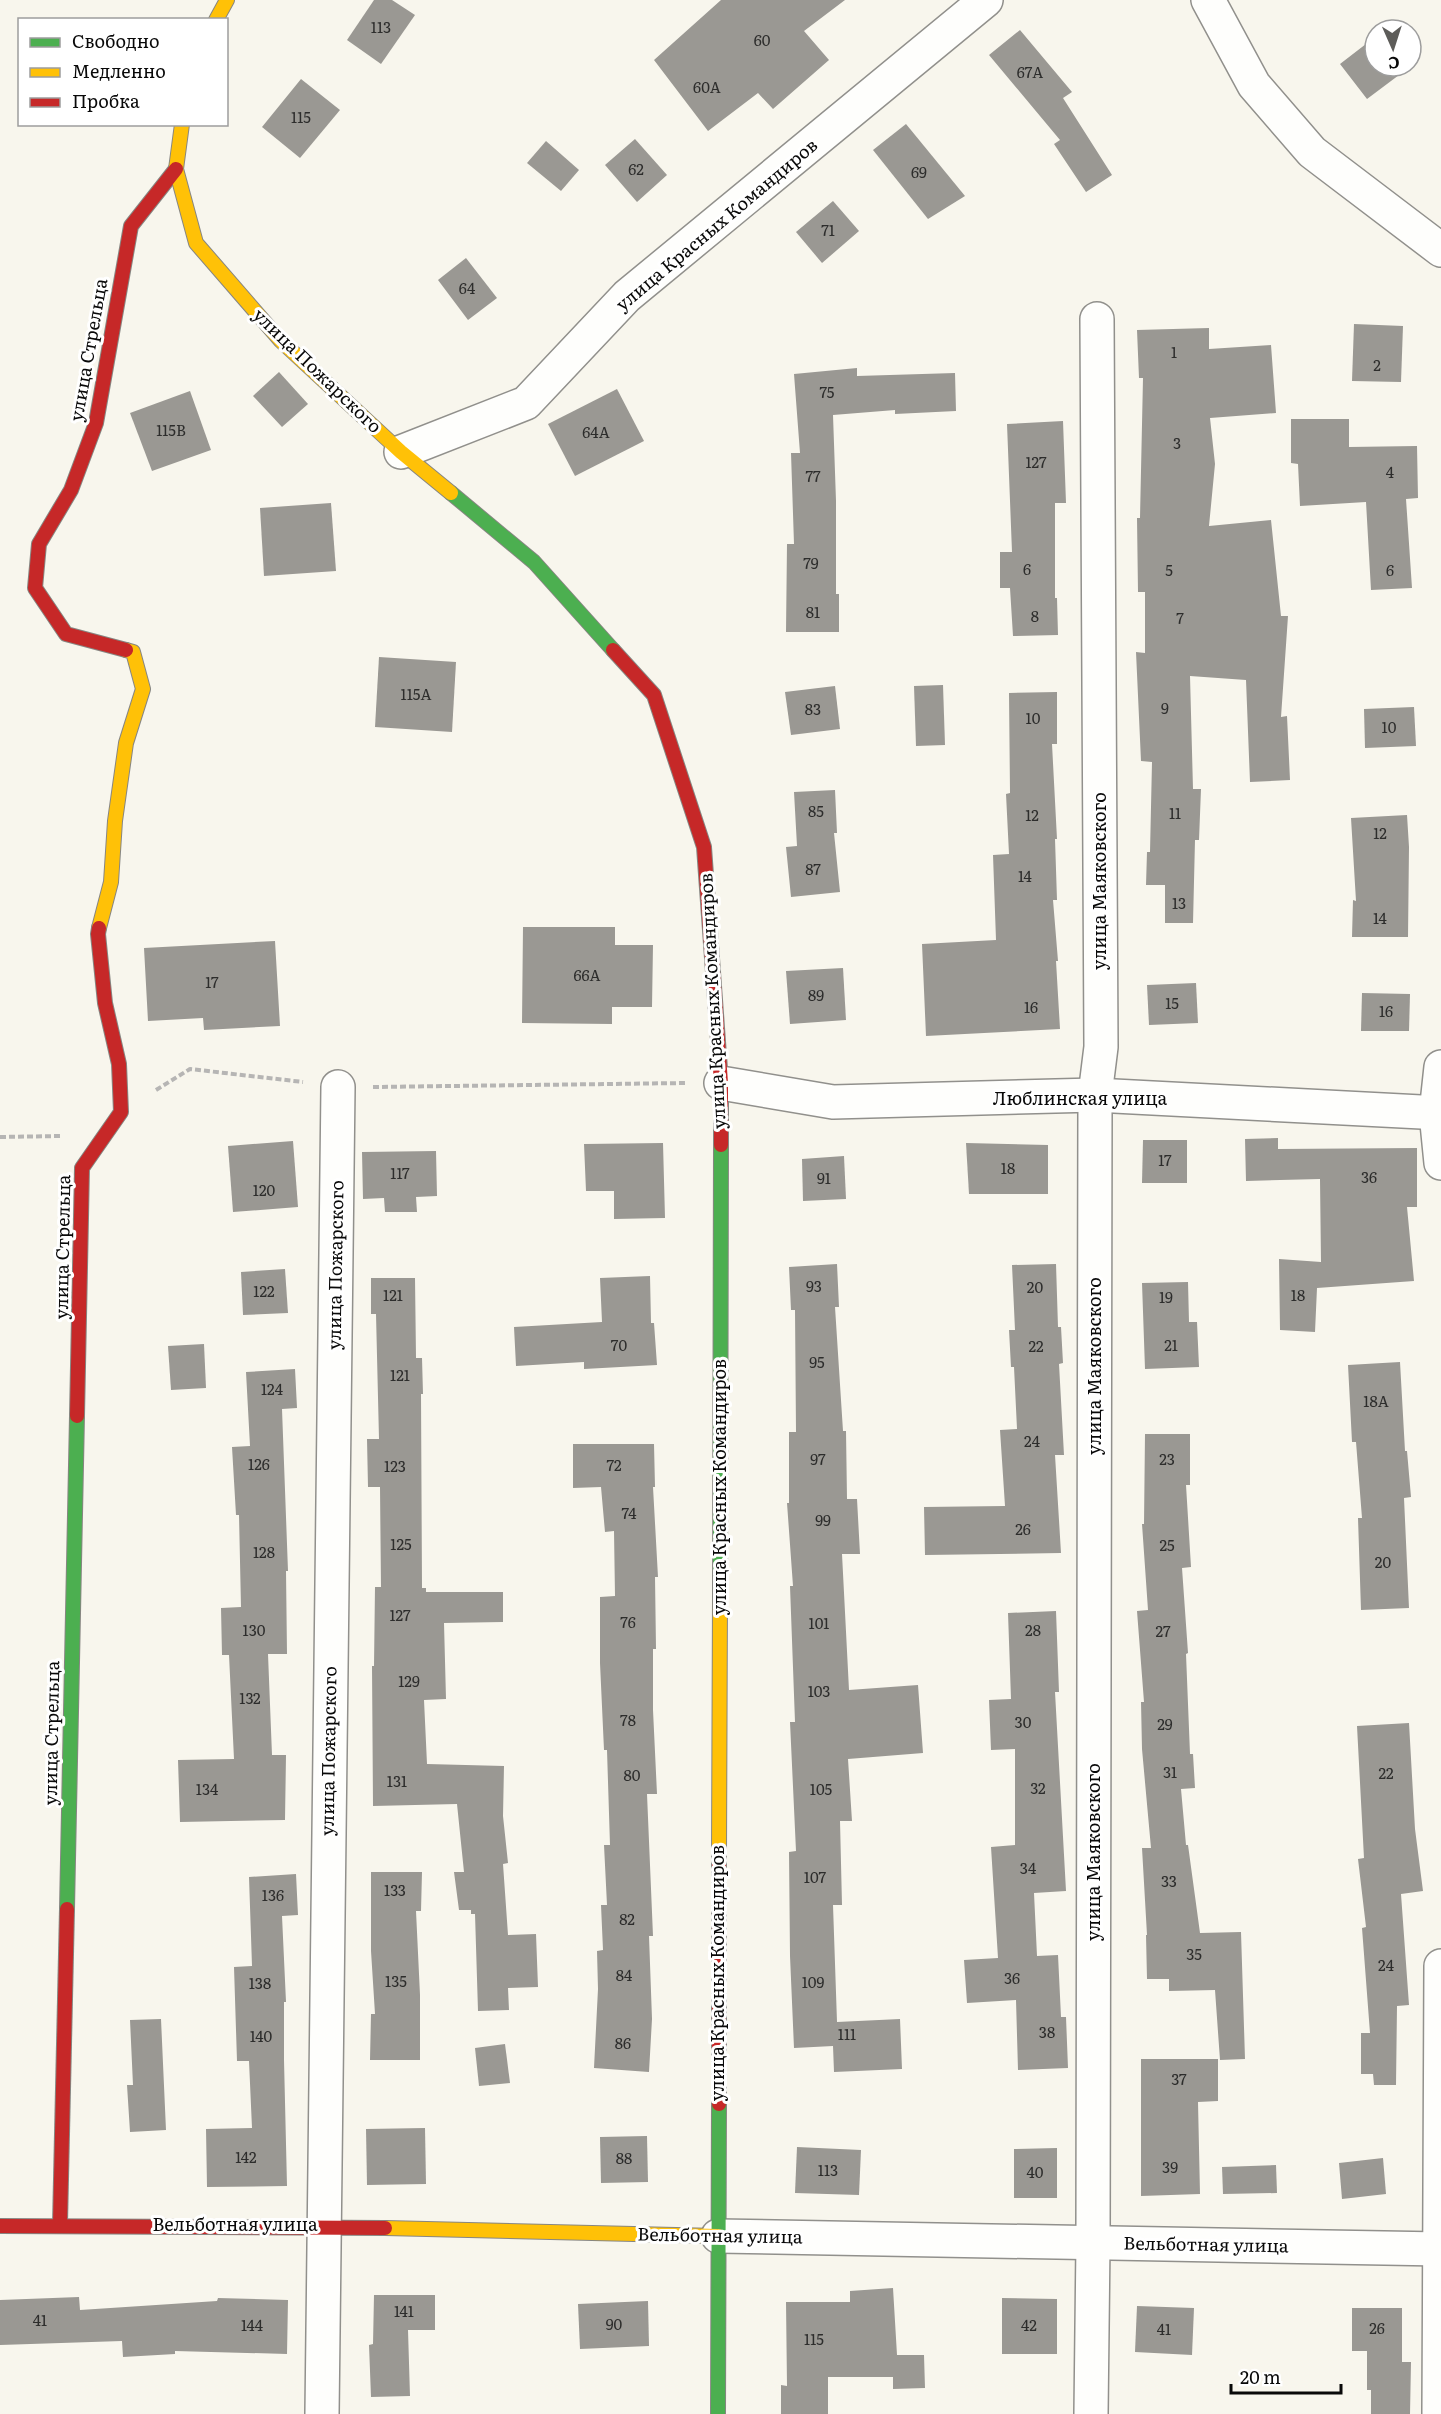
<svg xmlns="http://www.w3.org/2000/svg" width="1441" height="2414" font-family="Literata,serif">
<style>
.building{fill:#9a9893}
.lines{fill:none;stroke-linecap:round;stroke-linejoin:round}
.street-casing{stroke:#91908c;stroke-width:36}
.fast-casing{stroke:#878682;stroke-width:16}
.slow-casing{stroke:#878682;stroke-width:16}
.jam-casing{stroke:#878682;stroke-width:16}
.path{stroke:#b6b5b4;stroke-width:4;stroke-dasharray:6 3;stroke-linecap:butt}
.street{stroke:#fefefc;stroke-width:33}
.fast{stroke:#4caf50;stroke-width:14}
.slow{stroke:#ffc107;stroke-width:14}
.jam{stroke:#c62828;stroke-width:14}
.labels{text-anchor:middle;stroke-width:6;stroke-linejoin:round;paint-order:stroke}
.number-label{font-size:15px;fill:#2d2d2c}
.street-label{font-size:18px;fill:#090909;stroke:#fff}
</style>
<rect width="100%" height="100%" fill="#f8f6ed"/>
<!-- building -->
<g class="building">
<path d="M 374,0 L 392,0 L 415,15 L 381,64 L 347,40 Z"/>
<path d="M 721,0 L 845,0 L 804,31 L 829,60 L 773,109 L 758,93 L 708,131 L 654,60 Z"/>
<path d="M 1020,30 L 1072,92 L 1063,98 L 1112,175 L 1086,192 L 1054,144 L 1060,140 L 989,55 Z"/>
<path d="M 1375,37 L 1375,66 L 1411,66 L 1367,99 L 1340,64 Z"/>
<path d="M 301,79 L 340,110 L 300,158 L 262,127 Z"/>
<path d="M 906,124 L 965,196 L 928,219 L 873,150 Z"/>
<path d="M 635,139 L 667,175 L 637,202 L 605,165 Z"/>
<path d="M 546,141 L 579,170 L 561,191 L 527,163 Z"/>
<path d="M 833,201 L 859,231 L 822,263 L 796,232 Z"/>
<path d="M 466,258 L 497,298 L 468,320 L 438,280 Z"/>
<path d="M 1354,324 L 1403,326 L 1401,382 L 1352,381 Z"/>
<path d="M 1209,328 L 1209,349 L 1271,345 L 1276,413 L 1210,418 L 1215,464 L 1209,526 L 1271,520 L 1281,616 L 1288,616 L 1281,717 L 1287,716 L 1290,780 L 1250,782 L 1246,680 L 1190,676 L 1193,789 L 1201,789 L 1199,840 L 1195,840 L 1193,923 L 1165,923 L 1165,885 L 1146,885 L 1147,852 L 1150,852 L 1152,762 L 1141,761 L 1136,652 L 1145,653 L 1145,592 L 1138,592 L 1137,518 L 1140,518 L 1143,378 L 1139,378 L 1137,330 Z"/>
<path d="M 857,368 L 857,376 L 955,373 L 956,411 L 895,414 L 895,410 L 833,415 L 836,501 L 836,594 L 839,594 L 839,632 L 786,632 L 787,544 L 794,544 L 791,453 L 800,453 L 794,374 Z"/>
<path d="M 279,372 L 308,404 L 282,427 L 253,396 Z"/>
<path d="M 617,389 L 644,441 L 575,476 L 548,424 Z"/>
<path d="M 190,391 L 211,450 L 152,471 L 130,413 Z"/>
<path d="M 1291,419 L 1349,419 L 1349,447 L 1417,446 L 1418,498 L 1406,499 L 1412,588 L 1371,590 L 1366,502 L 1300,506 L 1298,464 L 1291,463 Z"/>
<path d="M 1063,421 L 1066,503 L 1055,503 L 1055,598 L 1057,598 L 1058,635 L 1013,636 L 1010,588 L 1000,588 L 1000,552 L 1012,552 L 1007,424 Z"/>
<path d="M 331,503 L 336,571 L 264,576 L 260,508 Z"/>
<path d="M 379,657 L 456,662 L 452,732 L 375,727 Z"/>
<path d="M 943,685 L 945,745 L 916,746 L 914,686 Z"/>
<path d="M 835,686 L 840,729 L 791,735 L 785,692 Z"/>
<path d="M 1057,692 L 1057,744 L 1052,744 L 1057,839 L 1055,839 L 1057,900 L 1053,900 L 1058,961 L 1056,961 L 1060,1029 L 926,1036 L 922,944 L 996,940 L 993,855 L 1009,854 L 1006,794 L 1010,793 L 1009,693 Z"/>
<path d="M 1414,707 L 1416,746 L 1365,748 L 1364,709 Z"/>
<path d="M 835,790 L 837,833 L 834,833 L 840,892 L 791,897 L 786,847 L 797,846 L 794,792 Z"/>
<path d="M 1407,815 L 1409,847 L 1408,937 L 1352,937 L 1353,900 L 1356,901 L 1351,818 Z"/>
<path d="M 523,927 L 615,927 L 615,945 L 653,945 L 652,1007 L 612,1007 L 612,1024 L 522,1023 Z"/>
<path d="M 275,941 L 280,1026 L 204,1030 L 203,1018 L 148,1021 L 144,948 Z"/>
<path d="M 843,968 L 846,1020 L 790,1024 L 786,971 Z"/>
<path d="M 1196,983 L 1198,1023 L 1149,1025 L 1147,985 Z"/>
<path d="M 1362,993 L 1410,994 L 1409,1031 L 1361,1031 Z"/>
<path d="M 1278,1138 L 1278,1149 L 1417,1148 L 1417,1207 L 1407,1207 L 1414,1281 L 1317,1288 L 1315,1332 L 1280,1330 L 1279,1259 L 1321,1262 L 1320,1179 L 1246,1181 L 1245,1139 Z"/>
<path d="M 1143,1140 L 1187,1140 L 1187,1183 L 1142,1183 Z"/>
<path d="M 293,1141 L 298,1207 L 233,1212 L 228,1146 Z"/>
<path d="M 663,1143 L 665,1218 L 614,1219 L 614,1191 L 586,1191 L 584,1144 Z"/>
<path d="M 966,1143 L 1048,1145 L 1048,1194 L 969,1194 Z"/>
<path d="M 436,1151 L 437,1196 L 416,1197 L 417,1212 L 385,1212 L 384,1198 L 363,1199 L 362,1152 Z"/>
<path d="M 844,1156 L 846,1199 L 803,1201 L 802,1159 Z"/>
<path d="M 837,1264 L 839,1307 L 835,1307 L 843,1431 L 846,1431 L 847,1499 L 857,1499 L 860,1554 L 842,1554 L 849,1690 L 918,1685 L 923,1753 L 848,1759 L 852,1821 L 840,1821 L 842,1905 L 833,1905 L 837,2022 L 900,2019 L 902,2069 L 834,2072 L 833,2046 L 794,2048 L 790,1956 L 789,1852 L 796,1851 L 790,1722 L 795,1722 L 790,1586 L 793,1586 L 787,1503 L 789,1503 L 789,1432 L 796,1432 L 795,1310 L 791,1310 L 789,1267 Z"/>
<path d="M 1056,1264 L 1058,1327 L 1061,1327 L 1063,1363 L 1059,1364 L 1064,1455 L 1055,1455 L 1061,1553 L 925,1555 L 924,1507 L 1005,1506 L 1000,1430 L 1017,1429 L 1014,1367 L 1011,1367 L 1009,1330 L 1015,1330 L 1012,1265 Z"/>
<path d="M 285,1269 L 288,1313 L 243,1315 L 241,1272 Z"/>
<path d="M 650,1276 L 651,1323 L 654,1323 L 657,1365 L 584,1369 L 584,1362 L 516,1366 L 514,1327 L 602,1322 L 600,1278 Z"/>
<path d="M 371,1278 L 415,1278 L 416,1358 L 422,1358 L 423,1394 L 421,1394 L 422,1588 L 426,1588 L 426,1592 L 503,1592 L 503,1622 L 444,1623 L 446,1699 L 424,1700 L 427,1764 L 504,1766 L 503,1816 L 508,1863 L 503,1864 L 508,1935 L 536,1934 L 538,1987 L 508,1988 L 509,2010 L 478,2011 L 475,1914 L 471,1914 L 471,1910 L 459,1910 L 454,1872 L 464,1872 L 457,1804 L 373,1806 L 372,1666 L 374,1666 L 375,1587 L 381,1587 L 380,1487 L 368,1487 L 367,1439 L 379,1439 L 376,1314 L 371,1314 Z"/>
<path d="M 1188,1282 L 1189,1322 L 1197,1322 L 1199,1367 L 1145,1369 L 1142,1283 Z"/>
<path d="M 204,1344 L 206,1388 L 171,1390 L 168,1346 Z"/>
<path d="M 1400,1362 L 1405,1451 L 1407,1451 L 1411,1497 L 1404,1498 L 1409,1608 L 1361,1610 L 1358,1518 L 1362,1518 L 1356,1442 L 1352,1442 L 1348,1365 Z"/>
<path d="M 295,1369 L 297,1408 L 282,1409 L 288,1571 L 286,1571 L 287,1654 L 268,1654 L 272,1755 L 286,1755 L 285,1820 L 180,1822 L 178,1760 L 234,1759 L 229,1655 L 222,1655 L 221,1608 L 241,1607 L 239,1515 L 236,1515 L 232,1447 L 250,1446 L 246,1372 Z"/>
<path d="M 1145,1434 L 1190,1434 L 1190,1485 L 1186,1485 L 1191,1567 L 1182,1568 L 1188,1653 L 1186,1654 L 1190,1754 L 1193,1754 L 1195,1788 L 1181,1789 L 1186,1845 L 1188,1845 L 1200,1933 L 1241,1932 L 1245,2059 L 1220,2060 L 1215,1990 L 1169,1991 L 1169,1979 L 1147,1979 L 1146,1935 L 1147,1935 L 1142,1848 L 1151,1848 L 1142,1749 L 1141,1702 L 1144,1702 L 1137,1611 L 1148,1610 L 1142,1524 L 1144,1524 Z"/>
<path d="M 573,1444 L 654,1444 L 655,1487 L 653,1487 L 658,1577 L 655,1577 L 656,1649 L 653,1649 L 653,1710 L 657,1794 L 647,1794 L 653,1936 L 649,1936 L 652,2019 L 649,2072 L 594,2068 L 598,1989 L 597,1951 L 603,1950 L 601,1905 L 607,1905 L 604,1845 L 610,1845 L 607,1750 L 604,1750 L 600,1663 L 600,1597 L 615,1596 L 614,1531 L 605,1532 L 601,1487 L 573,1488 Z"/>
<path d="M 1056,1611 L 1059,1692 L 1055,1692 L 1066,1891 L 1034,1893 L 1037,1956 L 1058,1955 L 1061,2017 L 1066,2017 L 1068,2068 L 1018,2070 L 1016,2000 L 967,2003 L 964,1960 L 998,1958 L 991,1847 L 1015,1845 L 1015,1749 L 991,1750 L 989,1700 L 1011,1699 L 1008,1613 Z"/>
<path d="M 1409,1723 L 1415,1829 L 1423,1891 L 1401,1894 L 1409,2005 L 1397,2006 L 1396,2085 L 1374,2085 L 1373,2074 L 1361,2074 L 1361,2033 L 1370,2033 L 1362,1928 L 1366,1927 L 1358,1859 L 1364,1858 L 1357,1726 Z"/>
<path d="M 371,1872 L 422,1872 L 421,1911 L 416,1911 L 420,1995 L 420,2060 L 370,2060 L 371,2014 L 375,2014 L 371,1951 Z"/>
<path d="M 296,1874 L 298,1915 L 282,1916 L 286,2002 L 284,2002 L 284,2060 L 287,2186 L 207,2187 L 206,2129 L 252,2128 L 249,2061 L 237,2061 L 234,1967 L 252,1966 L 249,1877 Z"/>
<path d="M 161,2019 L 166,2130 L 130,2132 L 127,2085 L 133,2085 L 130,2020 Z"/>
<path d="M 505,2044 L 510,2083 L 479,2086 L 475,2048 Z"/>
<path d="M 1141,2059 L 1218,2059 L 1218,2101 L 1198,2102 L 1200,2194 L 1141,2196 Z"/>
<path d="M 425,2128 L 426,2184 L 367,2185 L 366,2129 Z"/>
<path d="M 647,2136 L 648,2182 L 601,2183 L 600,2137 Z"/>
<path d="M 797,2147 L 861,2150 L 859,2195 L 795,2193 Z"/>
<path d="M 1057,2148 L 1057,2198 L 1014,2198 L 1014,2149 Z"/>
<path d="M 1383,2158 L 1386,2194 L 1342,2199 L 1339,2163 Z"/>
<path d="M 1276,2165 L 1277,2193 L 1223,2194 L 1222,2167 Z"/>
<path d="M 893,2288 L 897,2355 L 924,2355 L 925,2388 L 893,2389 L 893,2377 L 828,2377 L 828,2414 L 781,2414 L 781,2385 L 787,2386 L 786,2302 L 850,2302 L 850,2291 Z"/>
<path d="M 374,2295 L 435,2295 L 435,2330 L 408,2330 L 410,2396 L 371,2397 L 369,2345 L 373,2344 Z"/>
<path d="M 79,2297 L 80,2310 L 217,2301 L 218,2298 L 288,2300 L 287,2354 L 175,2351 L 175,2354 L 123,2357 L 122,2341 L 0,2345 L 0,2300 Z"/>
<path d="M 1002,2298 L 1057,2299 L 1057,2354 L 1002,2354 Z"/>
<path d="M 648,2301 L 649,2346 L 580,2349 L 578,2304 Z"/>
<path d="M 1137,2306 L 1194,2308 L 1192,2355 L 1135,2352 Z"/>
<path d="M 1352,2308 L 1402,2308 L 1402,2362 L 1411,2362 L 1410,2414 L 1371,2414 L 1371,2390 L 1367,2390 L 1367,2351 L 1352,2351 Z"/>
</g>
<g class="lines">
<!-- street casing -->
<g class="street-casing">
<g id="street">
<path d="M 1208,0 L 1254,85 L 1312,152 L 1441,250"/>
<path d="M 401,452 L 526,403 L 627,296 L 986,0"/>
<path d="M 1441,1067 L 1436,1113 L 1441,1163"/>
<path d="M 721,1083 L 833,1102 L 1095,1095 L 1441,1113"/>
<path d="M 718,2236 L 1441,2249"/>
<path d="M 322,2414 L 338,1087"/>
<path d="M 1091,2414 L 1093,2243 L 1095,1095 L 1101,1047 L 1097,319"/>
<path d="M 1439,2414 L 1441,1966"/>
</g>
</g>
<!-- fast casing -->
<g class="fast-casing">
<g id="fast">
<path d="M 451,493 L 534,562 L 613,650"/>
<path d="M 720,1598 L 721,1145"/>
<path d="M 67,1909 L 77,1416"/>
<path d="M 718,2414 L 719,2104"/>
</g>
</g>
<!-- slow casing -->
<g class="slow-casing">
<g id="slow">
<path d="M 216,20 L 227,0"/>
<path d="M 182,124 L 176,169 L 196,243 L 281,341 L 401,452 L 451,493"/>
<path d="M 99,928 L 111,882 L 115,821 L 126,743 L 143,689 L 133,652 L 126,650"/>
<path d="M 719,1855 L 720,1598"/>
<path d="M 385,2228 L 718,2236"/>
</g>
</g>
<!-- jam casing -->
<g class="jam-casing">
<g id="jam">
<path d="M 126,650 L 66,634 L 35,588 L 39,544 L 71,490 L 96,423 L 131,226 L 176,169"/>
<path d="M 613,650 L 654,695 L 704,847 L 721,1083 L 721,1145"/>
<path d="M 77,1416 L 82,1168 L 121,1112 L 119,1064 L 105,1003 L 98,934 L 99,928"/>
<path d="M 719,2104 L 719,1855"/>
<path d="M 60,2224 L 67,1909"/>
<path d="M 0,2226 L 385,2228"/>
</g>
</g>
<!-- path -->
<g class="path">
<path d="M 373,1087 L 687,1083"/>
<path d="M 156,1090 L 190,1069 L 303,1082"/>
<path d="M 0,1137 L 61,1136"/>
</g>
<!-- street -->
<use href="#street" class="street"/>
<!-- fast -->
<use href="#fast" class="fast"/>
<!-- slow -->
<use href="#slow" class="slow"/>
<!-- jam -->
<use href="#jam" class="jam"/>
</g>
<g class="labels">
<!-- number labels -->
<g class="number-label">
<text x="381" y="33">113</text>
<text x="762" y="46">60</text>
<text x="1030" y="78">67А</text>
<text x="707" y="93">60А</text>
<text x="301" y="123">115</text>
<text x="636" y="175">62</text>
<text x="919" y="178">69</text>
<text x="828" y="236">71</text>
<text x="467" y="294">64</text>
<text x="1174" y="358">1</text>
<text x="1377" y="371">2</text>
<text x="827" y="398">75</text>
<text x="171" y="436">115В</text>
<text x="596" y="438">64А</text>
<text x="1177" y="449">3</text>
<text x="1036" y="468">127</text>
<text x="1390" y="478">4</text>
<text x="813" y="482">77</text>
<text x="811" y="569">79</text>
<text x="1027" y="575">6</text>
<text x="1169" y="576">5</text>
<text x="1390" y="576">6</text>
<text x="813" y="618">81</text>
<text x="1035" y="622">8</text>
<text x="1180" y="624">7</text>
<text x="416" y="700">115А</text>
<text x="1165" y="714">9</text>
<text x="813" y="715">83</text>
<text x="1033" y="724">10</text>
<text x="1389" y="733">10</text>
<text x="816" y="817">85</text>
<text x="1175" y="819">11</text>
<text x="1032" y="821">12</text>
<text x="1380" y="839">12</text>
<text x="813" y="875">87</text>
<text x="1025" y="882">14</text>
<text x="1179" y="909">13</text>
<text x="1380" y="924">14</text>
<text x="587" y="981">66А</text>
<text x="212" y="988">17</text>
<text x="816" y="1001">89</text>
<text x="1172" y="1009">15</text>
<text x="1031" y="1013">16</text>
<text x="1386" y="1017">16</text>
<text x="1165" y="1166">17</text>
<text x="1008" y="1174">18</text>
<text x="400" y="1179">117</text>
<text x="1369" y="1183">36</text>
<text x="824" y="1184">91</text>
<text x="264" y="1196">120</text>
<text x="814" y="1292">93</text>
<text x="1035" y="1293">20</text>
<text x="264" y="1297">122</text>
<text x="393" y="1301">121</text>
<text x="1298" y="1301">18</text>
<text x="1166" y="1303">19</text>
<text x="619" y="1351">70</text>
<text x="1171" y="1351">21</text>
<text x="1036" y="1352">22</text>
<text x="817" y="1368">95</text>
<text x="400" y="1381">121</text>
<text x="272" y="1395">124</text>
<text x="1376" y="1407">18А</text>
<text x="1032" y="1447">24</text>
<text x="818" y="1465">97</text>
<text x="1167" y="1465">23</text>
<text x="259" y="1470">126</text>
<text x="614" y="1471">72</text>
<text x="395" y="1472">123</text>
<text x="629" y="1519">74</text>
<text x="823" y="1526">99</text>
<text x="1023" y="1535">26</text>
<text x="401" y="1550">125</text>
<text x="1167" y="1551">25</text>
<text x="264" y="1558">128</text>
<text x="1383" y="1568">20</text>
<text x="400" y="1621">127</text>
<text x="628" y="1628">76</text>
<text x="819" y="1629">101</text>
<text x="254" y="1636">130</text>
<text x="1033" y="1636">28</text>
<text x="1163" y="1637">27</text>
<text x="409" y="1687">129</text>
<text x="819" y="1697">103</text>
<text x="250" y="1704">132</text>
<text x="628" y="1726">78</text>
<text x="1023" y="1728">30</text>
<text x="1165" y="1730">29</text>
<text x="1170" y="1778">31</text>
<text x="1386" y="1779">22</text>
<text x="632" y="1781">80</text>
<text x="397" y="1787">131</text>
<text x="1038" y="1794">32</text>
<text x="207" y="1795">134</text>
<text x="821" y="1795">105</text>
<text x="1028" y="1874">34</text>
<text x="815" y="1883">107</text>
<text x="1169" y="1887">33</text>
<text x="395" y="1896">133</text>
<text x="273" y="1901">136</text>
<text x="627" y="1925">82</text>
<text x="1194" y="1960">35</text>
<text x="1386" y="1971">24</text>
<text x="624" y="1981">84</text>
<text x="1012" y="1984">36</text>
<text x="396" y="1987">135</text>
<text x="813" y="1988">109</text>
<text x="260" y="1989">138</text>
<text x="1047" y="2038">38</text>
<text x="847" y="2040">111</text>
<text x="261" y="2042">140</text>
<text x="623" y="2049">86</text>
<text x="1179" y="2085">37</text>
<text x="246" y="2163">142</text>
<text x="624" y="2164">88</text>
<text x="1170" y="2173">39</text>
<text x="828" y="2176">113</text>
<text x="1035" y="2178">40</text>
<text x="404" y="2317">141</text>
<text x="40" y="2326">41</text>
<text x="614" y="2330">90</text>
<text x="252" y="2331">144</text>
<text x="1029" y="2331">42</text>
<text x="1377" y="2334">26</text>
<text x="1164" y="2335">41</text>
<text x="814" y="2345">115</text>
</g>
<!-- street labels -->
<g class="street-label">
<text transform="translate(717 225) rotate(-40)" y="6">улица Красных Командиров</text>
<text transform="translate(89 350) rotate(-80)" y="6">улица Стрельца</text>
<text transform="translate(317 371) rotate(44)" y="6">улица Пожарского</text>
<text transform="translate(1100 881) rotate(-90)" y="6">улица Маяковского</text>
<text transform="translate(713 1001) rotate(-93)" y="6">улица Красных Командиров</text>
<text x="1080" y="1105">Люблинская улица</text>
<text transform="translate(63 1247) rotate(-89)" y="6">улица Стрельца</text>
<text transform="translate(336 1265) rotate(-89)" y="6">улица Пожарского</text>
<text transform="translate(1095 1366) rotate(-90)" y="6">улица Маяковского</text>
<text transform="translate(720 1487) rotate(-90)" y="6">улица Красных Командиров</text>
<text transform="translate(52 1733) rotate(-89)" y="6">улица Стрельца</text>
<text transform="translate(329 1751) rotate(-89)" y="6">улица Пожарского</text>
<text transform="translate(1094 1852) rotate(-90)" y="6">улица Маяковского</text>
<text transform="translate(718 1973) rotate(-90)" y="6">улица Красных Командиров</text>
<text x="235" y="2231">Вельботная улица</text>
<text transform="translate(720 2236) rotate(1)" y="6">Вельботная улица</text>
<text transform="translate(1206 2245) rotate(1)" y="6">Вельботная улица</text>
</g>
</g>
<!-- legend -->
<rect x="18" y="18" width="210" height="108" fill="#ffffff" stroke="#9d9d9d" stroke-width="1.5"/>
<rect x="30" y="38" width="30" height="9" fill="#4caf50" stroke="#9d9d9d" stroke-width="1.5"/>
<text x="72" y="48" font-size="18" fill="#090909">Свободно</text>
<rect x="30" y="68" width="30" height="9" fill="#ffc107" stroke="#9d9d9d" stroke-width="1.5"/>
<text x="72" y="78" font-size="18" fill="#090909">Медленно</text>
<rect x="30" y="98" width="30" height="9" fill="#c62828" stroke="#9d9d9d" stroke-width="1.5"/>
<text x="72" y="108" font-size="18" fill="#090909">Пробка</text>
<!-- north arrow -->
<g transform="translate(1393 48) rotate(177)"><circle r="28" fill="#ffffff" stroke="#9d9d9d" stroke-width="1.5"/>
<path d="M0-4.5L10 22L0 15L-10 22Z" fill="#5d5c59"/>
<text y="-9" font-size="16" font-weight="bold" text-anchor="middle" fill="#090909">С</text>
</g>
<!-- scale -->
<path d="M1231 2384v9h110v-9" fill="none" stroke="#090909" stroke-width="3"/>
<text x="1240" y="2384" font-size="18" fill="#090909" stroke="#ffffff" stroke-width="4.5" paint-order="stroke">20 m</text>
</svg>
